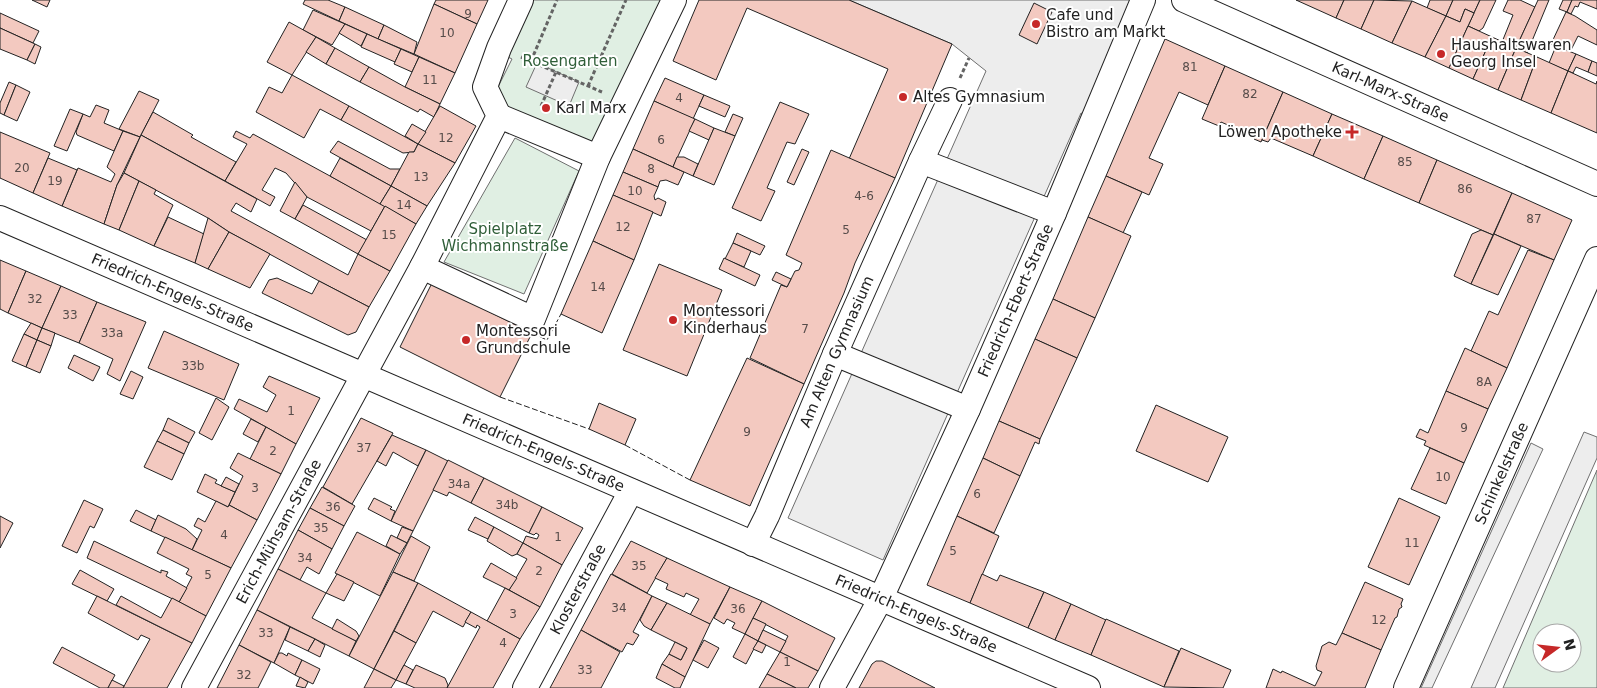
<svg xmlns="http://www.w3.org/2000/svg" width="1597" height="688" font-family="'DejaVu Sans',sans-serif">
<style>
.green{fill:#e0efe3;stroke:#6f6f6f;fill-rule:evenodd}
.parking{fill:#ededed;stroke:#6f6f6f}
.building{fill:#f3c9c0;stroke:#222}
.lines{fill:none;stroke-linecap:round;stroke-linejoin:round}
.street-casing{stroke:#222;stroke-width:26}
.path{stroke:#646464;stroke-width:3;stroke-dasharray:4 2.5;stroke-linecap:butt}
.street{stroke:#fff;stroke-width:24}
.fence{stroke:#222;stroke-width:1;stroke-dasharray:6 2.5;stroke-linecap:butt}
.poi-dot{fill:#c62828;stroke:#fff;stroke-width:2}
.labels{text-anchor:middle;stroke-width:4;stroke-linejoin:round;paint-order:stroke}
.number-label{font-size:12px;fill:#564c4a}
.poi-label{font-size:15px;fill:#222;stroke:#fff;text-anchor:start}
.park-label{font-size:15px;fill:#2f5e38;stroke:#fff}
.street-label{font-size:15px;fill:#222;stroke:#fff}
</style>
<rect width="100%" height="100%" fill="#fff"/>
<!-- green -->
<g class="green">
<path d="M 530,0 L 664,0 L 593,149 L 508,116 L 498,87 L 512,59 L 504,55 Z"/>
<path d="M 515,138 L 579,171 L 524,294 L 444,262 Z"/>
<path d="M 1597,470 L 1597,688 L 1503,688 ZM 1542,633 L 1572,633 L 1572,663 L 1542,663 Z"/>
</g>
<!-- parking -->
<g class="parking">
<path d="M 849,0 L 1143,0 L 1093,119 L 1081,113 L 883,560 L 788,518 L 986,71 L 952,44 Z"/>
<path d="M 537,63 L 579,82 L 569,106 L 526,87 Z"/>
<path d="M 1584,432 L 1597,437 L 1597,458 L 1495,688 L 1471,688 Z"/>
<path d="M 1531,443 L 1543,449 L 1432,688 L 1421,688 Z"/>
</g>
<!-- building -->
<g class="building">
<path d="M 32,0 L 50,0 L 47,7 Z"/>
<path d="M 305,0 L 328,0 L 345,7 L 339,21 L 303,4 Z"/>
<path d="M 436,0 L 488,0 L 477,24 L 434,4 Z"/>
<path d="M 699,0 L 849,0 L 952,44 L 895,178 L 849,159 L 888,69 L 747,8 L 716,80 L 673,61 Z"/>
<path d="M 1296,0 L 1344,0 L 1336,18 Z"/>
<path d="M 1344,0 L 1374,0 L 1361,29 L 1336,18 Z"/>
<path d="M 1374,0 L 1412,1 L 1392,43 L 1361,29 Z"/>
<path d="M 1430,0 L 1453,0 L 1446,16 L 1427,8 Z"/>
<path d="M 1453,0 L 1480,0 L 1474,13 L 1465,9 L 1460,22 L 1446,16 Z"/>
<path d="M 1480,0 L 1496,0 L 1483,28 L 1479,31 L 1468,26 Z"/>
<path d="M 1508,0 L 1520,0 L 1535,7 L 1516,48 L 1502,42 L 1513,15 L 1503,11 Z"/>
<path d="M 1538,0 L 1549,0 L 1527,53 L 1516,48 Z"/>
<path d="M 1563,0 L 1572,0 L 1567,12 L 1559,9 Z"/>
<path d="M 1572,0 L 1597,0 L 1597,9 L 1580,2 L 1578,7 L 1575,6 L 1571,14 L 1567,12 Z"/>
<path d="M 1412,1 L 1446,16 L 1425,57 L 1392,43 Z"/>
<path d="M 1034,3 L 1052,12 L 1037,44 L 1019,35 Z"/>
<path d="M 434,4 L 477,24 L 455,73 L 414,54 Z"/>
<path d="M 345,7 L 384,25 L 378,39 L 339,21 Z"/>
<path d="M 1465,9 L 1474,13 L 1449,68 L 1425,57 L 1446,16 L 1460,22 Z"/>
<path d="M 313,10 L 345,24 L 332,45 L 303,30 Z"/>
<path d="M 1566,12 L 1575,16 L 1597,30 L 1597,45 L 1578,36 L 1570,52 L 1551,44 Z"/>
<path d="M 0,13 L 39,31 L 33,43 L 0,28 Z"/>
<path d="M 289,22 L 316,37 L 292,75 L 267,62 Z"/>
<path d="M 345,24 L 367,34 L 361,46 L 339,33 Z"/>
<path d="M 384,25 L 417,42 L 414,54 L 378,39 Z"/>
<path d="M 1468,26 L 1492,37 L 1473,79 L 1449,68 Z"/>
<path d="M 0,28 L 35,44 L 27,60 L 0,49 Z"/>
<path d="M 367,34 L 401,49 L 395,62 L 361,47 Z"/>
<path d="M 316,37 L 335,48 L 326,64 L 306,52 Z"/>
<path d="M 1492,37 L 1516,48 L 1498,90 L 1473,79 Z"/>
<path d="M 1165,39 L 1225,66 L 1208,105 L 1179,92 L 1149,158 L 1163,164 L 1149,195 L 1106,176 Z"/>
<path d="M 35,44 L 41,47 L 35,64 L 27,60 Z"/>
<path d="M 1556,46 L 1576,54 L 1568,71 L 1549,63 Z"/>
<path d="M 335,48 L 369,67 L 360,82 L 326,64 Z"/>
<path d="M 1516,48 L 1537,57 L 1521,100 L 1498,90 Z"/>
<path d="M 401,49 L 419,57 L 412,72 L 394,64 Z"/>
<path d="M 1576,54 L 1592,61 L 1588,72 L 1576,67 L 1573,73 L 1568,71 Z"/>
<path d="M 419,57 L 455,73 L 440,104 L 405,87 Z"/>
<path d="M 1537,57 L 1568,71 L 1551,113 L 1521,100 Z"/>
<path d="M 1592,61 L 1597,63 L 1597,76 L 1588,72 Z"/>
<path d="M 1225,66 L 1283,92 L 1261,142 L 1254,139 L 1255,137 L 1221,122 L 1219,126 L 1202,119 Z"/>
<path d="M 369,67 L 405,87 L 440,104 L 434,117 L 420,109 L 418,112 L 360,82 Z"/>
<path d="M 1568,71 L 1596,84 L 1597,81 L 1597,133 L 1551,113 Z"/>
<path d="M 292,75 L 349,106 L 341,120 L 320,109 L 304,138 L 256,112 L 269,87 L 282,93 Z"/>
<path d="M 665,78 L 704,95 L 693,119 L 654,101 Z"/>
<path d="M 9,82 L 16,85 L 4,115 L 0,113 L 0,103 Z"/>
<path d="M 16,85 L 30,92 L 17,121 L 4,115 Z"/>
<path d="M 139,91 L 159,100 L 140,137 L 119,129 Z"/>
<path d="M 1283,92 L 1332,114 L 1313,156 L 1271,138 L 1268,142 L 1262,140 Z"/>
<path d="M 704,95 L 730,106 L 725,117 L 699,106 Z"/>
<path d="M 654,101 L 695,119 L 673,167 L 633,149 Z"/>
<path d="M 780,102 L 809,114 L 795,144 L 787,142 L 767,188 L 775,191 L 761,221 L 732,208 Z"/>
<path d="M 96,105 L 109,110 L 104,123 L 123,131 L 114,151 L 77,135 L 76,132 L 83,114 L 90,117 Z"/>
<path d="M 349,106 L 418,144 L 414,152 L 403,153 L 341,120 Z"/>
<path d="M 440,106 L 476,126 L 455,163 L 418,144 Z"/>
<path d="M 70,109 L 83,114 L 67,151 L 54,146 Z"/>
<path d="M 153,112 L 193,135 L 191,137 L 236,162 L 225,181 L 141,135 Z"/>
<path d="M 733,114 L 743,118 L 735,136 L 725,132 Z"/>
<path d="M 1332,114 L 1383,136 L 1364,179 L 1313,156 Z"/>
<path d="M 695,119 L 714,128 L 709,140 L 689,131 Z"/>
<path d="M 412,124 L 426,132 L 418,144 L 405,136 Z"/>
<path d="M 714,128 L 735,136 L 714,185 L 693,176 Z"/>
<path d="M 123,131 L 140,137 L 117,185 L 104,224 L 62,206 L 78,168 L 111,182 L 115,174 L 107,167 Z"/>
<path d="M 236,131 L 250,138 L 253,134 L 385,206 L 371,231 L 307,197 L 286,173 L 275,168 L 262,190 L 275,197 L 270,206 L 225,181 L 247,144 L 233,137 Z"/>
<path d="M 0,132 L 50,153 L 33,193 L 0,178 Z"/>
<path d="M 141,135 L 257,199 L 251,212 L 236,203 L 231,211 L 348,275 L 358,254 L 390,271 L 369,307 L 319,281 L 229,232 L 208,218 L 124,173 Z"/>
<path d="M 1383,136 L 1437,160 L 1419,203 L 1364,179 Z"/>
<path d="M 338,141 L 390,169 L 400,169 L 391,186 L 330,152 Z"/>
<path d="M 418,144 L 455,163 L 427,206 L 391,186 L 409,152 L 414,152 Z"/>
<path d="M 633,149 L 684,172 L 678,185 L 666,180 L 660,181 L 658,187 L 623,172 Z"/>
<path d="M 802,149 L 809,152 L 794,185 L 787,182 Z"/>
<path d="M 831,150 L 895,178 L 855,263 L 844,293 L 804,384 L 750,358 L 781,285 L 787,287 L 795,271 L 799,270 L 802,263 L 786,255 Z"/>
<path d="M 677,157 L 684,157 L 698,164 L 693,176 L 673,167 Z"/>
<path d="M 48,158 L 77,170 L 62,206 L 33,193 Z"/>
<path d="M 340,158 L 391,186 L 380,204 L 330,176 Z"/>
<path d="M 1437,160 L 1512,193 L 1493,235 L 1419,203 Z"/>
<path d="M 623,172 L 658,187 L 654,196 L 655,200 L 658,198 L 666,202 L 661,216 L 613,195 Z"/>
<path d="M 124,173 L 139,181 L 119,230 L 104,224 L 117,185 Z"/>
<path d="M 1106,176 L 1142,192 L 1123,233 L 1088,217 Z"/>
<path d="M 139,181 L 156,190 L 154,194 L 173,205 L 154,246 L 119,230 Z"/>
<path d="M 295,182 L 307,197 L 295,219 L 280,211 Z"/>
<path d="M 391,186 L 427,206 L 416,224 L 380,204 Z"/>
<path d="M 1512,193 L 1572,220 L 1554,260 L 1494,234 Z"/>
<path d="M 613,195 L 653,212 L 634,260 L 593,241 Z"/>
<path d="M 303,205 L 367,240 L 358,254 L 295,219 Z"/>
<path d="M 385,206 L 416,224 L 390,271 L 358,254 Z"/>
<path d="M 168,217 L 204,234 L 195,263 L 154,246 Z"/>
<path d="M 1088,217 L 1131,236 L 1095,318 L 1053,299 Z"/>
<path d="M 208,218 L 229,232 L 208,269 L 195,263 Z"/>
<path d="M 1481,230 L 1493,235 L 1471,284 L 1454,276 L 1472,234 Z"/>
<path d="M 229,232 L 270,254 L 250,288 L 208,269 Z"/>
<path d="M 737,233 L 765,246 L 760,255 L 733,243 Z"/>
<path d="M 1494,234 L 1521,246 L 1498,295 L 1471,284 Z"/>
<path d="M 593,241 L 634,260 L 602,333 L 561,314 Z"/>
<path d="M 733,243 L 751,251 L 744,267 L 725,259 Z"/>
<path d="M 1528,250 L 1554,260 L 1507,368 L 1471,351 L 1489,311 L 1498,315 Z"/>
<path d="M 724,258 L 760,275 L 755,286 L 719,269 Z"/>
<path d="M 0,260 L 26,271 L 8,313 L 0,309 Z"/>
<path d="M 659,264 L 722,290 L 687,376 L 623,350 Z"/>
<path d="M 26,271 L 61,286 L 42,328 L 8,313 Z"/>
<path d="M 776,272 L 791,279 L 787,287 L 772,280 Z"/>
<path d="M 277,278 L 312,294 L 319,281 L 369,307 L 356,332 L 348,335 L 262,293 L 269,280 Z"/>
<path d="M 432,283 L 532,333 L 500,397 L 400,347 Z"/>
<path d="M 61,286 L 97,302 L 79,343 L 42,328 Z"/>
<path d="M 1053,299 L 1095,318 L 1077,358 L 1035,339 Z"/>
<path d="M 97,302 L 146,322 L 120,381 L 107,374 L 113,359 L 79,343 Z"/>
<path d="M 31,323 L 42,328 L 37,340 L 24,334 Z"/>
<path d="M 42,328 L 55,333 L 51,346 L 37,340 Z"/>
<path d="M 164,331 L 239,364 L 224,400 L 148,368 Z"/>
<path d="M 24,334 L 37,340 L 26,367 L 12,361 Z"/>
<path d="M 1035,339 L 1077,358 L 1040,439 L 999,421 Z"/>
<path d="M 37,340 L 51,346 L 40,373 L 26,367 Z"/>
<path d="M 1465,348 L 1507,368 L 1488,409 L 1446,391 Z"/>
<path d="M 74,355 L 100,367 L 93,381 L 68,368 Z"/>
<path d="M 747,358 L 804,384 L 750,506 L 690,480 Z"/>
<path d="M 131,371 L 143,377 L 133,399 L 120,394 Z"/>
<path d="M 269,376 L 320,398 L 296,444 L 234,409 L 239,399 L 267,412 L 276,395 L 263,387 Z"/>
<path d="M 1446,391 L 1488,409 L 1464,463 L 1424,445 L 1426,441 L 1416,437 L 1420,429 L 1428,433 Z"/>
<path d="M 216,398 L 229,407 L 212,440 L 199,433 Z"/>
<path d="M 599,403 L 636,419 L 625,445 L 589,429 Z"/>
<path d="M 1156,405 L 1228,437 L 1208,482 L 1136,451 Z"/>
<path d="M 168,418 L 195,432 L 189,443 L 163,430 Z"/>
<path d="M 361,418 L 393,433 L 352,504 L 323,487 Z"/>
<path d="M 251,419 L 266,427 L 258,442 L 243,434 Z"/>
<path d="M 999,421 L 1040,439 L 1039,444 L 1035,442 L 1020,476 L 983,458 Z"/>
<path d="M 266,427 L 296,444 L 281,474 L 250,459 Z"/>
<path d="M 163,430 L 189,443 L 184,454 L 157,441 Z"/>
<path d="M 392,435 L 426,450 L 418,466 L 393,452 L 386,466 L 377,461 Z"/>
<path d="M 157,441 L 184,454 L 172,480 L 144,467 Z"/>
<path d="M 1430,448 L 1464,463 L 1446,504 L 1411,489 Z"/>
<path d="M 426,450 L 448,461 L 413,531 L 391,521 Z"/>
<path d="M 238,453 L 281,474 L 257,520 L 229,505 L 243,476 L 230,468 Z"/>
<path d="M 983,458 L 1020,476 L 994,533 L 957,516 Z"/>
<path d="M 448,460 L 484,478 L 471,503 L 449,492 L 447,496 L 433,490 Z"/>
<path d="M 205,474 L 217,480 L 215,483 L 235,492 L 228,507 L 197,492 Z"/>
<path d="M 226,477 L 239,484 L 235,492 L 221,486 Z"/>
<path d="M 484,478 L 542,507 L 529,533 L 471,503 Z"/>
<path d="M 322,487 L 355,506 L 344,526 L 310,508 Z"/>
<path d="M 374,498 L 392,507 L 390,509 L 395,511 L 391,521 L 368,509 Z"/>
<path d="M 1399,498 L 1440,517 L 1409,585 L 1368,567 Z"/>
<path d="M 84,500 L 103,509 L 94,528 L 90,526 L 77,553 L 62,546 Z"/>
<path d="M 216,501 L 228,507 L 229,505 L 257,520 L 231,568 L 192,550 L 202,530 L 194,526 L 198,518 L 205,522 Z"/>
<path d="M 542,507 L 583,528 L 562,565 L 523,543 L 526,536 L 537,539 L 539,535 L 536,533 L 534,535 L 529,533 Z"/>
<path d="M 310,508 L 344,526 L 332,549 L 298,530 Z"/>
<path d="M 136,510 L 156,520 L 151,531 L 130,521 Z"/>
<path d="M 158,515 L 186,529 L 197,539 L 192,550 L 151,531 Z"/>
<path d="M 0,516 L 13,523 L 0,548 Z"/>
<path d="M 957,516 L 999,536 L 970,603 L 927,585 Z"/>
<path d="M 475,517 L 494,527 L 488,539 L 468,530 Z"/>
<path d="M 402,527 L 413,531 L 407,543 L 397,538 Z"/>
<path d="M 494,527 L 523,543 L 517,554 L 512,556 L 487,541 Z"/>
<path d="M 298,530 L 332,549 L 319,574 L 307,567 L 300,580 L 278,569 Z"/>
<path d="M 357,532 L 400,554 L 380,596 L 335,573 Z"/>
<path d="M 391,535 L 407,543 L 400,554 L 386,546 Z"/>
<path d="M 411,536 L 430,547 L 414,581 L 393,572 Z"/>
<path d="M 165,537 L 231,568 L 206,616 L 179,602 L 192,577 L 186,574 L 189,569 L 157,553 Z"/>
<path d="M 94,541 L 161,573 L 161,570 L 168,572 L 166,576 L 187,588 L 179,602 L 87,558 Z"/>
<path d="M 631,541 L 667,558 L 647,593 L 612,574 Z"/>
<path d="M 523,543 L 562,565 L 540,607 L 509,590 L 527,559 L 517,554 Z"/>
<path d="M 667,558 L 730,587 L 710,624 L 690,615 L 699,599 L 686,593 L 684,597 L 666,589 L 668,584 L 655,578 Z"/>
<path d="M 491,563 L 517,578 L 509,590 L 483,577 Z"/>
<path d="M 278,569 L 326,593 L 312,618 L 356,641 L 349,656 L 257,610 Z"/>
<path d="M 80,570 L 114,589 L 107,601 L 72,584 Z"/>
<path d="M 393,572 L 418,583 L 374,669 L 349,656 Z"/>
<path d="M 337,574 L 354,582 L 344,601 L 326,593 Z"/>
<path d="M 611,574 L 652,596 L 633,632 L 639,635 L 633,645 L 627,643 L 622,652 L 581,630 Z"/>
<path d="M 982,574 L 997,581 L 1000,575 L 1044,592 L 1028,628 L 970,603 Z"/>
<path d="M 1365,582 L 1403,599 L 1401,604 L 1402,607 L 1399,609 L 1397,617 L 1395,618 L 1381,650 L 1342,633 Z"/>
<path d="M 418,583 L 471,612 L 463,627 L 433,611 L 416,643 L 394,631 Z"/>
<path d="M 730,587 L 762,601 L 745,634 L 732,628 L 735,623 L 727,619 L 724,624 L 714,618 Z"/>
<path d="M 505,588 L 540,607 L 520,639 L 487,621 Z"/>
<path d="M 1044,592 L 1071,604 L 1055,640 L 1028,628 Z"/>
<path d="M 97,596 L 192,643 L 167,688 L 123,688 L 150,639 L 141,635 L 138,640 L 88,613 Z"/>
<path d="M 121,596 L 161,618 L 172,598 L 206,616 L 192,643 L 116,605 Z"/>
<path d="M 652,596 L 667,603 L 651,630 L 644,626 L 640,620 Z"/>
<path d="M 762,601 L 835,638 L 818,671 L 780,652 L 788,636 L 753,618 Z"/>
<path d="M 667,603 L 710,624 L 685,677 L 662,664 L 669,654 L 681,660 L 687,648 L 651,630 Z"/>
<path d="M 1071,604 L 1106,620 L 1091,655 L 1055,640 Z"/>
<path d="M 257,610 L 290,627 L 274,663 L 239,645 Z"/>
<path d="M 471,612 L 520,639 L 493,688 L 447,688 L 480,627 L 477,625 L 476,628 L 465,622 Z"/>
<path d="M 753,618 L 766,624 L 758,641 L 745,634 Z"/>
<path d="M 337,619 L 356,631 L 359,636 L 356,641 L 332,629 Z"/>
<path d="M 1106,619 L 1179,651 L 1164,687 L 1091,655 Z"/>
<path d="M 290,627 L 315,639 L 308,651 L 285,640 Z"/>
<path d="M 581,630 L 620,652 L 601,688 L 550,688 Z"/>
<path d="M 763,630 L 786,641 L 780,652 L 758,641 Z"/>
<path d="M 394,631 L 416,643 L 396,680 L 374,669 Z"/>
<path d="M 1342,633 L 1381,650 L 1365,688 L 1266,688 L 1273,669 L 1281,673 L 1282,671 L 1315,686 L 1322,672 L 1317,670 L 1316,666 L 1322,646 L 1329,642 L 1336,645 Z"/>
<path d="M 745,634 L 758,641 L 746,664 L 733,657 Z"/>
<path d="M 315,639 L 325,645 L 320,657 L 308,651 Z"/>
<path d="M 704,640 L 719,648 L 708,668 L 693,660 Z"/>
<path d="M 758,641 L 766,645 L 762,653 L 753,649 Z"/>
<path d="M 675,642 L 687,648 L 681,660 L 669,654 Z"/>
<path d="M 239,645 L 271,662 L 258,688 L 217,688 Z"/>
<path d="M 62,647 L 115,675 L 108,688 L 100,688 L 53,663 Z"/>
<path d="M 1181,648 L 1231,670 L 1223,688 L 1164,687 Z"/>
<path d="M 780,652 L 818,671 L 808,688 L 796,688 L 767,674 Z"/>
<path d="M 279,653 L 282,653 L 287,656 L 288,653 L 302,660 L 295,675 L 274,663 Z"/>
<path d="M 302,660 L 320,669 L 313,684 L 295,675 Z"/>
<path d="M 876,661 L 882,661 L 935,688 L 859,688 L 872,664 Z"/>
<path d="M 662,664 L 685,677 L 680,688 L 675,688 L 656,678 Z"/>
<path d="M 404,665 L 413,670 L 406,684 L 396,680 Z"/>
<path d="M 416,665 L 445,678 L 448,685 L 447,688 L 415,688 L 406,684 Z"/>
<path d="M 374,669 L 396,680 L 391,688 L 364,688 Z"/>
<path d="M 767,674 L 796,688 L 759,688 Z"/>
<path d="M 300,677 L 308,682 L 305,688 L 296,686 Z"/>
<path d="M 112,680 L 124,686 L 123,688 L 108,688 Z"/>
</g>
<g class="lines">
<!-- street casing -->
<g class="street-casing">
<g id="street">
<path id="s1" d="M 1184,0 L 1597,184"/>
<path d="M 499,116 L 598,157"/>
<path d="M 921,161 L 950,100"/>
<path id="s2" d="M 0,218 L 1088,688"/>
<path d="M 422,267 L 533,319 L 598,157 L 674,0"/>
<path d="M 835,354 L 968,409"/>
<path id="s3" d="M 753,544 L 767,516 L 835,354 L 921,161 L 1054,213"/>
<path id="s4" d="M 194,688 L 422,267 L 499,116 L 485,87 L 499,48 L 521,0"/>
<path id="s5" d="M 525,688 L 631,491"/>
<path id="s6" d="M 832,688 L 881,598 L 968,409 L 1054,213 L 1143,0"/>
<path id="s7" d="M 1406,688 L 1597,259"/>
</g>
</g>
<!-- path -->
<g class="path">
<path d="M 521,57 L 602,92"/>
<path d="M 531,61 L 557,0"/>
<path d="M 960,78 L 969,58"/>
<path d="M 588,86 L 626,0"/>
<path d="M 541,106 L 556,72"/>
</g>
<!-- street -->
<use href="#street" class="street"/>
<!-- fence -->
<g class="fence">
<path d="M 532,333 L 547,340 L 561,314"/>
<path d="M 500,397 L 589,429"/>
<path d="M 625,445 L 690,480"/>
</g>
</g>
<!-- markers -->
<g class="poi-dot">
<circle cx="1036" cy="24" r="5"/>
<circle cx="1441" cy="54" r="5"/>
<circle cx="903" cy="97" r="5"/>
<circle cx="546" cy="108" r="5"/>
<path d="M1349.5 124.5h5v5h5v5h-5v5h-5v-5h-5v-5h5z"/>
<circle cx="673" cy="320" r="5"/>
<circle cx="466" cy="340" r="5"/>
</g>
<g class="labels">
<!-- number labels -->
<g class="number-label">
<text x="468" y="18">9</text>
<text x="447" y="37">10</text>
<text x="1190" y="71">81</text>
<text x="430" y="84">11</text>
<text x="1250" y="98">82</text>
<text x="679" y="102">4</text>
<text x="446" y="142">12</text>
<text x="661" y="144">6</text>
<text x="1405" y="166">85</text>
<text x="22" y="172">20</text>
<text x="651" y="173">8</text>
<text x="421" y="181">13</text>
<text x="55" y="185">19</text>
<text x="1465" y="193">86</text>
<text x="635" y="195">10</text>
<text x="864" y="200">4-6</text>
<text x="404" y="209">14</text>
<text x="1534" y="223">87</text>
<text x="623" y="231">12</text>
<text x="846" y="234">5</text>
<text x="389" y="239">15</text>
<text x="598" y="291">14</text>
<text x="35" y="303">32</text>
<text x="70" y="319">33</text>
<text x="805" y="333">7</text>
<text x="112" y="337">33a</text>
<text x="193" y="370">33b</text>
<text x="1484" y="386">8A</text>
<text x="291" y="415">1</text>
<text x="1464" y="432">9</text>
<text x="747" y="436">9</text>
<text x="364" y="452">37</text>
<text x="273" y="455">2</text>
<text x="1443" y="481">10</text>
<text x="459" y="488">34a</text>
<text x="255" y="492">3</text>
<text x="977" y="498">6</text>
<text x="507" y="509">34b</text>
<text x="333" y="511">36</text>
<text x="321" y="532">35</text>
<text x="224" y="539">4</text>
<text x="558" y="541">1</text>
<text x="1412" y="547">11</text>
<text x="953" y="555">5</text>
<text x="305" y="562">34</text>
<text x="639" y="570">35</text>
<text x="539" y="575">2</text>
<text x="208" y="579">5</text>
<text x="619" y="612">34</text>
<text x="738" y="613">36</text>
<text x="513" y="618">3</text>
<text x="1379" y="624">12</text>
<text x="266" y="637">33</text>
<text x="503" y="647">4</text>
<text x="787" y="666">1</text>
<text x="585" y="674">33</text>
<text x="244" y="679">32</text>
</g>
<!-- poi labels -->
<g class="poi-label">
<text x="1046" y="20">Cafe und<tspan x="1046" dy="17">Bistro am Markt</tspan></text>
<text x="1451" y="50">Haushaltswaren<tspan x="1451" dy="17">Georg Insel</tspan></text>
<text x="913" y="102">Altes Gymnasium</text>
<text x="556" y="113">Karl Marx</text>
<text x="1342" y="137" text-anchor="end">Löwen Apotheke</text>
<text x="683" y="316">Montessori<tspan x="683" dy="17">Kinderhaus</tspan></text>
<text x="476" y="336">Montessori<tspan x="476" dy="17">Grundschule</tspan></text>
</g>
<!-- park labels -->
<g class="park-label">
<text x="570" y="66">Rosengarten</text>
<text x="505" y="234">Spielplatz<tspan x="505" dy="17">Wichmannstraße</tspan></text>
</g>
<!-- street labels -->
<g class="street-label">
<text dy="5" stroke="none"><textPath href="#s1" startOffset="226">Karl-Marx-Straße</textPath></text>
<text dy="5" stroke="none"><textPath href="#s2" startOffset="188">Friedrich-Engels-Straße</textPath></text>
<text dy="5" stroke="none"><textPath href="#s6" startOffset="429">Friedrich-Ebert-Straße</textPath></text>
<text dy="5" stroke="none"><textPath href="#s3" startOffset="210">Am Alten Gymnasium</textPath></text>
<text dy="5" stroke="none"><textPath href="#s2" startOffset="592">Friedrich-Engels-Straße</textPath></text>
<text dy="5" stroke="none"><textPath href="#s7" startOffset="235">Schinkelstraße</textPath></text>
<text dy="5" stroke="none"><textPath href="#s4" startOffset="178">Erich-Mühsam-Straße</textPath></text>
<text dy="5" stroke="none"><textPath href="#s5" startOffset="112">Klosterstraße</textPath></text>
<text dy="5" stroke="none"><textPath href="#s2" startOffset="998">Friedrich-Engels-Straße</textPath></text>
</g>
</g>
<!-- north arrow -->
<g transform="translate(1557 648) rotate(75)"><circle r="24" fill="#ffffff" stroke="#a7a7a7"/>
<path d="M0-4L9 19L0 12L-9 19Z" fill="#c62828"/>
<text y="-8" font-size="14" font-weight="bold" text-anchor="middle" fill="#222222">N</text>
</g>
</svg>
